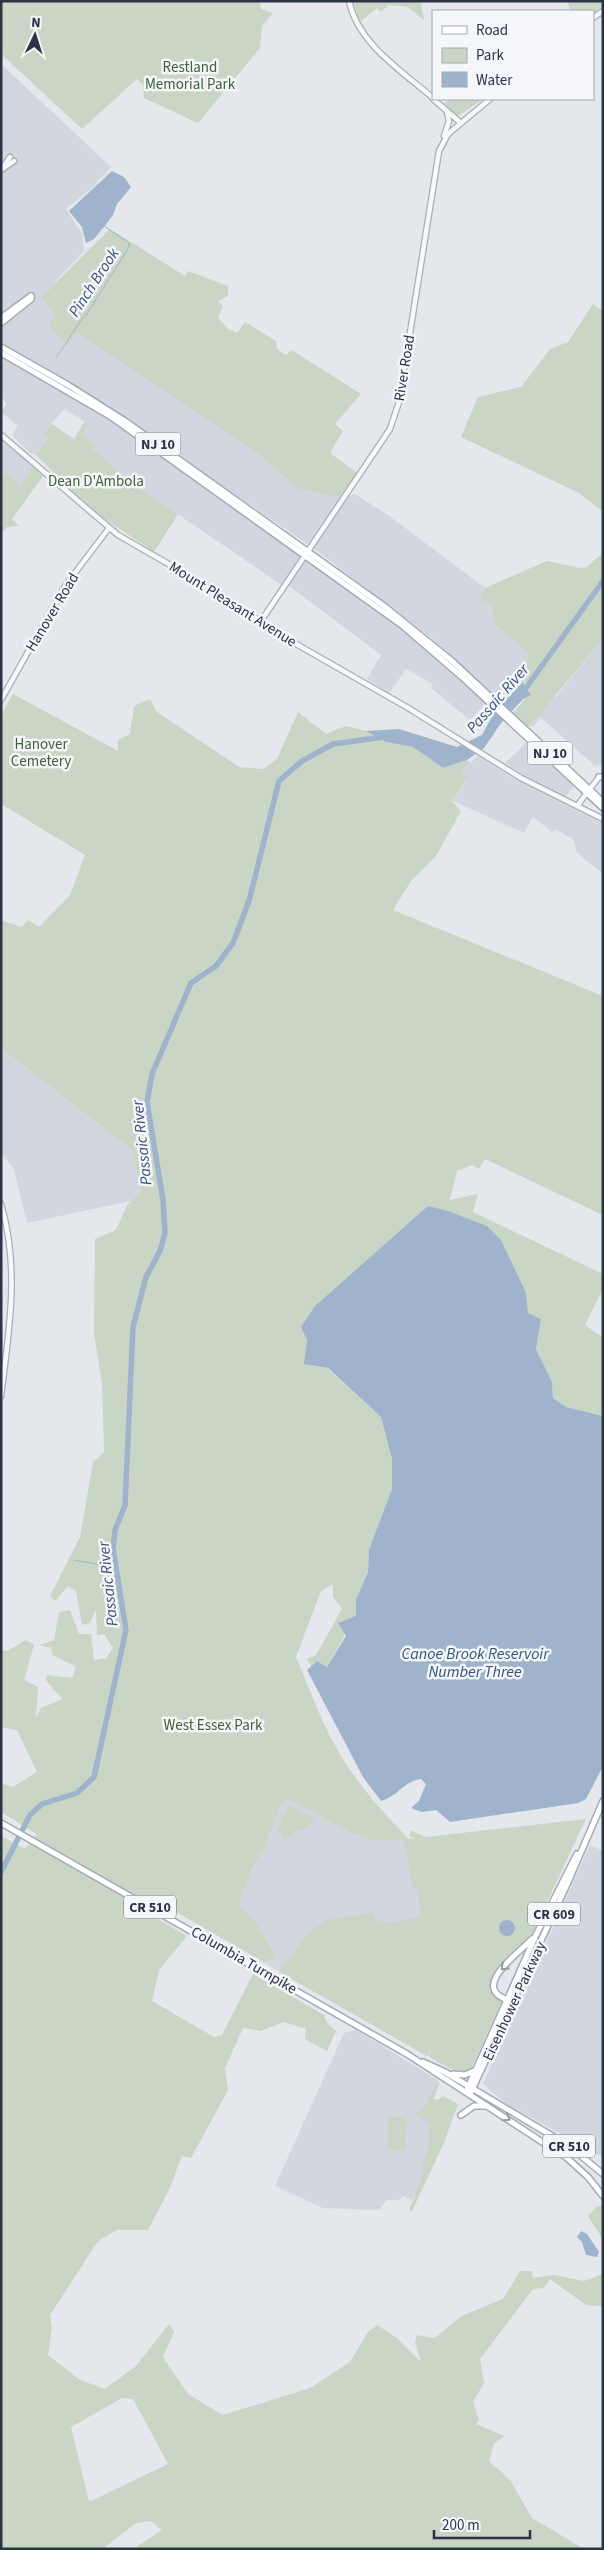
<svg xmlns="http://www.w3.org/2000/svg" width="604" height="2550" font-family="'Source Sans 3',sans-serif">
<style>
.built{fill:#d2d6de}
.green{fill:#c9d6c5;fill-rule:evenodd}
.water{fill:#9fb4cc}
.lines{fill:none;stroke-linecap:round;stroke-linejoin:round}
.stream{stroke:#9fb4cc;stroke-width:1}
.river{stroke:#9fb4cc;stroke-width:5.5}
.tertiary-casing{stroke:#a9aeb7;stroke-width:7}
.primary-casing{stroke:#a3abb8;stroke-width:8}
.tertiary{stroke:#f7f8fa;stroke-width:4.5}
.primary{stroke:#fff;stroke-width:5}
.oneway{stroke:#959aa2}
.labels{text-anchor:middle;stroke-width:5;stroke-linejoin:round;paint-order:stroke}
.shield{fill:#f4f6f9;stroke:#676e7b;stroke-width:1}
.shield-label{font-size:14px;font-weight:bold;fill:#2b3445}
.park-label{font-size:15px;fill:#3f6138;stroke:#f4f6f9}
.street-label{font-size:15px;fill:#2b3445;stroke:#f4f6f9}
.water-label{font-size:16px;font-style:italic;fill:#34527a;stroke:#f4f6f9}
</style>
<rect width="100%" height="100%" fill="#e4e7ec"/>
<!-- built -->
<g class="built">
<path d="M 1,64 L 111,167 L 91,189 L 66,209 L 82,234 L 84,251 L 41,297 L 55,314 L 68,344 L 77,333 L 257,453 L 298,489 L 344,498 L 355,494 L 388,515 L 485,588 L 480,600 L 493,605 L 528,652 L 524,681 L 506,701 L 499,702 L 435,641 L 316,550 L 69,381 L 1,343 Z"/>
<path d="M 1,356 L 103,414 L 167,459 L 394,622 L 486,703 L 470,720 L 431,688 L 433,684 L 406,669 L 389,693 L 367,679 L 381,655 L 289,586 L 280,584 L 132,483 L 93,449 L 95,445 L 83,435 L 87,423 L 64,409 L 43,434 L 48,438 L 35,454 L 31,454 L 12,435 L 18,426 L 1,412 L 7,403 L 1,397 Z"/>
<path d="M 1,440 L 33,466 L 21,486 L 6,472 L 1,474 Z"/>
<path d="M 603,639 L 603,764 L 595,766 L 541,718 L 533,727 L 516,713 L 531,695 L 556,697 Z"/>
<path d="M 527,742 L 574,786 L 565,797 L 533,781 L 505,763 Z"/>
<path d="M 478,756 L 515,779 L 603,824 L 603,874 L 577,853 L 574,840 L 557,830 L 552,832 L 533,817 L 524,833 L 451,800 L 467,780 L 462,771 Z"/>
<path d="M 1,1048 L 132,1150 L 141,1192 L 135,1200 L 27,1223 L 14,1169 L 1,1153 Z"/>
<path d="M 289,1799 L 347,1831 L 404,1840 L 559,1830 L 562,1833 L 566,1843 L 541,1906 L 447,2018 L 427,2056 L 265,1963 L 277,1958 L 254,1919 L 238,1905 L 252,1869 L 265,1847 L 281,1804 Z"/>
<path d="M 590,1845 L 603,1851 L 603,2157 L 508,2105 L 483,2084 Z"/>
<path d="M 356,2030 L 438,2080 L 427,2104 L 442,2145 L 412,2200 L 403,2196 L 399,2200 L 387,2200 L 379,2210 L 323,2208 L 275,2186 L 344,2033 Z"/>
</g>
<!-- green -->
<g class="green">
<path d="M 1,1 L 260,1 L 261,9 L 273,13 L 262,26 L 260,48 L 198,123 L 144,98 L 143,85 L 137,79 L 82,129 L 1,54 Z"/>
<path d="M 353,1 L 420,1 L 424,20 L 407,7 L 389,5 L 381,12 L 377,8 L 360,22 Z"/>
<path d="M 567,1 L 603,1 L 603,6 L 593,14 L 593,11 L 571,11 Z"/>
<path d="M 450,99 L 483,99 L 458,116 L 444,104 Z"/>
<path d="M 110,229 L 185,276 L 188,271 L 228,286 L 228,296 L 218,301 L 223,306 L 218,318 L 227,328 L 237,333 L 245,322 L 276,341 L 277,349 L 286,355 L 292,350 L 361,394 L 335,424 L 343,431 L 330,453 L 360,475 L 344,498 L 298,489 L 257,453 L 77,333 L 68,344 L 49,328 L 55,314 L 41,297 Z"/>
<path d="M 593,304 L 603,311 L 603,512 L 579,493 L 461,437 L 478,397 L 521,387 L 550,349 L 568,342 Z"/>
<path d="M 85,421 L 87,423 L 83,435 L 95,445 L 93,449 L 132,483 L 178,514 L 154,552 L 105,519 L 54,476 L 55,474 L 35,454 L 48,439 L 43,434 L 52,424 L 74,439 Z"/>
<path d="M 33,466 L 43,476 L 12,519 L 19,526 L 7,527 L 1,534 L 1,474 L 6,472 L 21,486 Z"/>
<path d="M 603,553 L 603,639 L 528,728 L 512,714 L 530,693 L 524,681 L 528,652 L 494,623 L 493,605 L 480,600 L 485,588 L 547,561 L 580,568 L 587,567 Z"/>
<path d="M 13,694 L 118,751 L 118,740 L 130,734 L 134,706 L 150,699 L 157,712 L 239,767 L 263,769 L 277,759 L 298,712 L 326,734 L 346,726 L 366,731 L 386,742 L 413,747 L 443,768 L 467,760 L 470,763 L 462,771 L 467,779 L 451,800 L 461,811 L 436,856 L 411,881 L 393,910 L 603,996 L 603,1215 L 485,1159 L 479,1169 L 472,1165 L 457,1171 L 450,1200 L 478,1194 L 473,1212 L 603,1274 L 603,1289 L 585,1325 L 603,1338 L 603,1416 L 566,1407 L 553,1398 L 552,1382 L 536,1349 L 541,1319 L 528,1313 L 526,1293 L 307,1340 L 305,1364 L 327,1368 L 381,1417 L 392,1459 L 392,1489 L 369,1549 L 368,1572 L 356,1599 L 356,1616 L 327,1667 L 317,1661 L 311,1666 L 307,1659 L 316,1655 L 342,1609 L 333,1597 L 333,1584 L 321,1591 L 296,1657 C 307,1682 316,1708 328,1732 C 347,1772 378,1808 409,1839 L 415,1838 L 409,1836 L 411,1830 L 425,1837 L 586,1819 L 531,1936 L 495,1973 L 491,1988 L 502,2001 L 471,2069 C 456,2076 441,2063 428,2056 L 433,2045 L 427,2056 L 279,1972 L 307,1934 L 327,1920 L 373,1913 C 379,1931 407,1919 421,1917 L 418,1889 L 413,1889 L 404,1840 L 373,1840 L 347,1831 L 289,1799 L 281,1804 L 265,1847 L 252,1869 L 238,1905 L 254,1919 L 277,1958 L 265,1963 L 171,1909 L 146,1908 L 144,1911 L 187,1936 L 159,1970 L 152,2001 L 214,2037 L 222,2035 L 253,1974 L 324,2015 L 327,2023 L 336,2031 L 327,2051 L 305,2039 L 306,2029 L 284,2022 L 260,2031 L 243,2028 L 225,2068 L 228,2090 L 191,2158 L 182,2156 L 169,2190 L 148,2230 L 117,2230 L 98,2241 L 50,2315 L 52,2328 L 48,2355 L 80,2380 L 105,2389 L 136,2366 L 169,2324 L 174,2332 L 163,2357 L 188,2394 L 223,2415 L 310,2388 L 350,2362 L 368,2332 L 377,2325 L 397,2338 L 421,2362 L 415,2342 L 417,2335 L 435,2338 L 461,2316 L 503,2299 L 520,2271 L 532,2271 L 533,2278 L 554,2275 L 584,2281 L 603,2274 L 602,2306 L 586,2305 L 550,2279 L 544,2288 L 533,2289 L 480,2359 L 484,2383 L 473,2402 L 479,2420 L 476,2424 L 505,2436 L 494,2443 L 489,2461 L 510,2480 L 532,2518 L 584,2549 L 133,2549 L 162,2530 L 151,2521 L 136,2523 L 103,2549 L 1,2549 L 1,1836 L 25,1849 L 37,1834 L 1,1812 L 1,1783 L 13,1787 L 37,1772 L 17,1730 L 1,1727 L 1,1650 L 7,1651 L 26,1640 L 34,1645 L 24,1680 L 38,1687 L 36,1718 L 41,1708 L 63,1699 L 46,1681 L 47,1675 L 72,1678 L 76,1667 L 53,1655 L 51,1648 L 39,1645 L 54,1640 L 59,1612 L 70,1610 L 79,1634 L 91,1634 L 94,1660 L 106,1658 L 113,1648 L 104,1634 L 97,1635 L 96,1610 L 90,1623 L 82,1625 L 76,1591 L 68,1586 L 55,1601 L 50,1596 L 80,1537 L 93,1462 L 104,1452 L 102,1383 L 94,1333 L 95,1239 L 116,1230 L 127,1205 L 141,1192 L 132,1150 L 1,1048 L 1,920 L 22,927 L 28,920 L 39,927 L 70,895 L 85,855 L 1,804 L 1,715 ZM 122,2398 L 133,2399 L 168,2464 L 89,2502 L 71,2427 Z"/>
<path d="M 289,1805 L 315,1819 L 309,1826 L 293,1833 L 293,1836 L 283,1838 L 282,1833 L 277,1831 Z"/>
<path d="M 437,2082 L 440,2083 L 433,2099 L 438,2100 L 443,2096 L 458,2104 L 443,2145 L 412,2211 L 409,2210 L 422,2178 L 423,2161 L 429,2148 L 429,2122 L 422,2120 L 416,2113 L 426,2105 Z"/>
<path d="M 388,2117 L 406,2117 L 405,2150 L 388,2150 Z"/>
<path d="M 597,2206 L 603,2207 L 603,2240 L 588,2216 Z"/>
</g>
<!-- water -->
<g class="water">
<path d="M 112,171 L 124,177 L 131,187 L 117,204 L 113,215 L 107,223 L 94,239 L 86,243 L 82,227 L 69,211 Z"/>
<path d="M 523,682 L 531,695 L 523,699 L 501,723 L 484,748 L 467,760 L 443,768 L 413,747 L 386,742 L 366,731 L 399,729 L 457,747 L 482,735 L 495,711 Z"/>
<path d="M 428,1206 L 448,1211 L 487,1226 L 501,1240 L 526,1293 L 528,1313 L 541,1319 L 536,1349 L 552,1382 L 553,1398 L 566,1407 L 603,1416 L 603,1766 L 586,1799 L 578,1803 L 450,1822 L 436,1810 L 422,1812 L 413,1809 L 412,1807 L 419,1801 L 426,1784 L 421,1779 C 400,1783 401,1795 381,1801 L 363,1777 L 307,1670 L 317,1661 L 327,1667 L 346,1636 L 338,1623 L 356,1616 L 356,1599 L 368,1572 L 369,1549 L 392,1489 L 392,1459 L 381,1417 L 328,1368 L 304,1364 L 307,1340 L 301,1327 L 315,1306 Z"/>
<circle cx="507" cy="1928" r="8"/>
<path d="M 581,2231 L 587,2234 L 599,2252 L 597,2257 L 586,2255 L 582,2242 L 577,2237 Z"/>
</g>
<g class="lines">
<!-- stream -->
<g class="stream">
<path d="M 56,357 C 65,348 80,318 87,314 L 129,247 L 129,243 L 104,226"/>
<path d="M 74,1560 L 117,1568"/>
</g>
<!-- river -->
<g class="river">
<path d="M 523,692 L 603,581"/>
<path d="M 1,1872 L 30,1815 L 42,1804 L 77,1793 L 94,1777 L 126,1630 L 113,1549 L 115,1530 L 125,1505 L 133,1327 L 146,1277 L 160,1251 L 165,1233 L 163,1200 L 147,1102 L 152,1074 L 191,983 L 216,966 L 233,943 L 249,901 L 279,781 L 302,761 L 333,744 L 384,737"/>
</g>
<!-- tertiary casing -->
<g class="tertiary-casing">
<g id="tertiary">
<path d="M 349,1 C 358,44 402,71 433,98"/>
<path d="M 593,18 L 603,11"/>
<path d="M 433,99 L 461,123"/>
<path d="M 444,136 L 449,121 L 447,112"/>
<path d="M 1,170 L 10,157"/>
<path d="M 1,170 L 14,161"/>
<path d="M 1,435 L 118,535 L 193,578 L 298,645 L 410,709 L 521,778 L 603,819"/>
<path d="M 261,621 L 390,429 L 399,402 L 439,151 L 448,134 L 490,99"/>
<path d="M 1,700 L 65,586 L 109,528"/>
<path d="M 577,806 L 599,777"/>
<path d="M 1,1204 C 20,1268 9,1331 1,1396"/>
</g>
</g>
<!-- primary casing -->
<g class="primary-casing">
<g id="primary">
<path d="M 1,318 L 31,296"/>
<path d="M 1,323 L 31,299 L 31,296"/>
<path d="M 1,347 L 68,385 L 125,421 L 384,606 L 452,661 L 603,802"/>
<path d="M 1,353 L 110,416 L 403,626 L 462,677 L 603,808"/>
<path d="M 599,777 L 603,777"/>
<path d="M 1,1823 L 407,2054 L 567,2158 L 588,2177 L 603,2196"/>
<path d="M 510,2001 C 468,1988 518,1954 532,1939"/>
<path d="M 423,2062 L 445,2072 L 569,2146 L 603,2174"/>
<path d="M 453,2074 L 465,2075 L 476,2070"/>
<path d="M 466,2092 L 536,1935 L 577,1854"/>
<path d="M 470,2094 L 569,1880 L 603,1801"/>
<path d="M 461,2115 L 474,2106 L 487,2106"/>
</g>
</g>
<!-- tertiary -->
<use href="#tertiary" class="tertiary"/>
<!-- primary -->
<use href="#primary" class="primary"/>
</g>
<!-- one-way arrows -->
<defs><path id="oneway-chevron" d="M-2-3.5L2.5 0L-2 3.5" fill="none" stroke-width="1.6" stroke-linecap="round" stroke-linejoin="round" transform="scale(1.25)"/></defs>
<g class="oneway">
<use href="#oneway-chevron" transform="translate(504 1967) rotate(136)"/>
<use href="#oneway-chevron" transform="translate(507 2118) rotate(33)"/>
</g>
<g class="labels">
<!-- shield labels -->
<g class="shield">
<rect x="135.5" y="432.5" width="45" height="23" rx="4"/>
<rect x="527.5" y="741.5" width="45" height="23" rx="4"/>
<rect x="124" y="1895.5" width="52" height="23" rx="4"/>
<rect x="528" y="1902.5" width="52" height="23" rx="4"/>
<rect x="543" y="2134.5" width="52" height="23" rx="4"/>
</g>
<g class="shield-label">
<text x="158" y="449">NJ 10</text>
<text x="550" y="758">NJ 10</text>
<text x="150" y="1912">CR 510</text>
<text x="554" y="1919">CR 609</text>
<text x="569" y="2151">CR 510</text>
</g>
<!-- park labels -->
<g class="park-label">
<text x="190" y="72">Restland<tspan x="190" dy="17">Memorial Park</tspan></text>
<text x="96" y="486">Dean D'Ambola</text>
<text x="41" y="749">Hanover<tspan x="41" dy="17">Cemetery</tspan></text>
<text x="213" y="1730">West Essex Park</text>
</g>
<!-- street labels -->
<g class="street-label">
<text transform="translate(404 368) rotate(-81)" y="5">River Road</text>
<text transform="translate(233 604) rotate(32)" y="5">Mount Pleasant Avenue</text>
<text transform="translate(52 612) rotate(-59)" y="5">Hanover Road</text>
<text transform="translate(244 1960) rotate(30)" y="5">Columbia Turnpike</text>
<text transform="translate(514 2001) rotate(-65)" y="5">Eisenhower Parkway</text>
</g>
<!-- water labels -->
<g class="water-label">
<text transform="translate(93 282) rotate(-57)" y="6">Pinch Brook</text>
<text transform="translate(497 698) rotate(-49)" y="6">Passaic River</text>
<text transform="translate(141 1143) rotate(-96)" y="6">Passaic River</text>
<text transform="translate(107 1584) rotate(-96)" y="6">Passaic River</text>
<text x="475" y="1659">Canoe Brook Reservoir<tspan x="475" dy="18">Number Three</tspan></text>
</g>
</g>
<!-- border -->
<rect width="604" height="2550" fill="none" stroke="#2b3445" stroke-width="5"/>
<!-- legend -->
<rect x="432" y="10" width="162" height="90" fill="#f4f6f9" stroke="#a4a8b1"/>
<rect x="442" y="26" width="25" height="8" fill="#ffffff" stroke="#a4a8b1"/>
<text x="476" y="35" font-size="15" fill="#2b3445">Road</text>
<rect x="442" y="48" width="25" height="15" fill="#c9d6c5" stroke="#a4a8b1"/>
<text x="476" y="60" font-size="15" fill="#2b3445">Park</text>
<rect x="442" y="72" width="25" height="15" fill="#9fb4cc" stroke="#a4a8b1"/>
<text x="476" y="85" font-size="15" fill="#2b3445">Water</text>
<!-- north arrow -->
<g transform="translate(35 35) rotate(4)" stroke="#f4f6f9" stroke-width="4" paint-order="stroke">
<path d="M0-4L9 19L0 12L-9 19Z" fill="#2b3445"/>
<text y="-8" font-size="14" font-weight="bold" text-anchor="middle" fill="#2b3445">N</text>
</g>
<!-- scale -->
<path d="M434 2530v8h96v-8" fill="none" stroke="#2b3445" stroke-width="2.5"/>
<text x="442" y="2530" font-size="15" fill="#2b3445" stroke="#f4f6f9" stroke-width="4" paint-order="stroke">200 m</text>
</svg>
